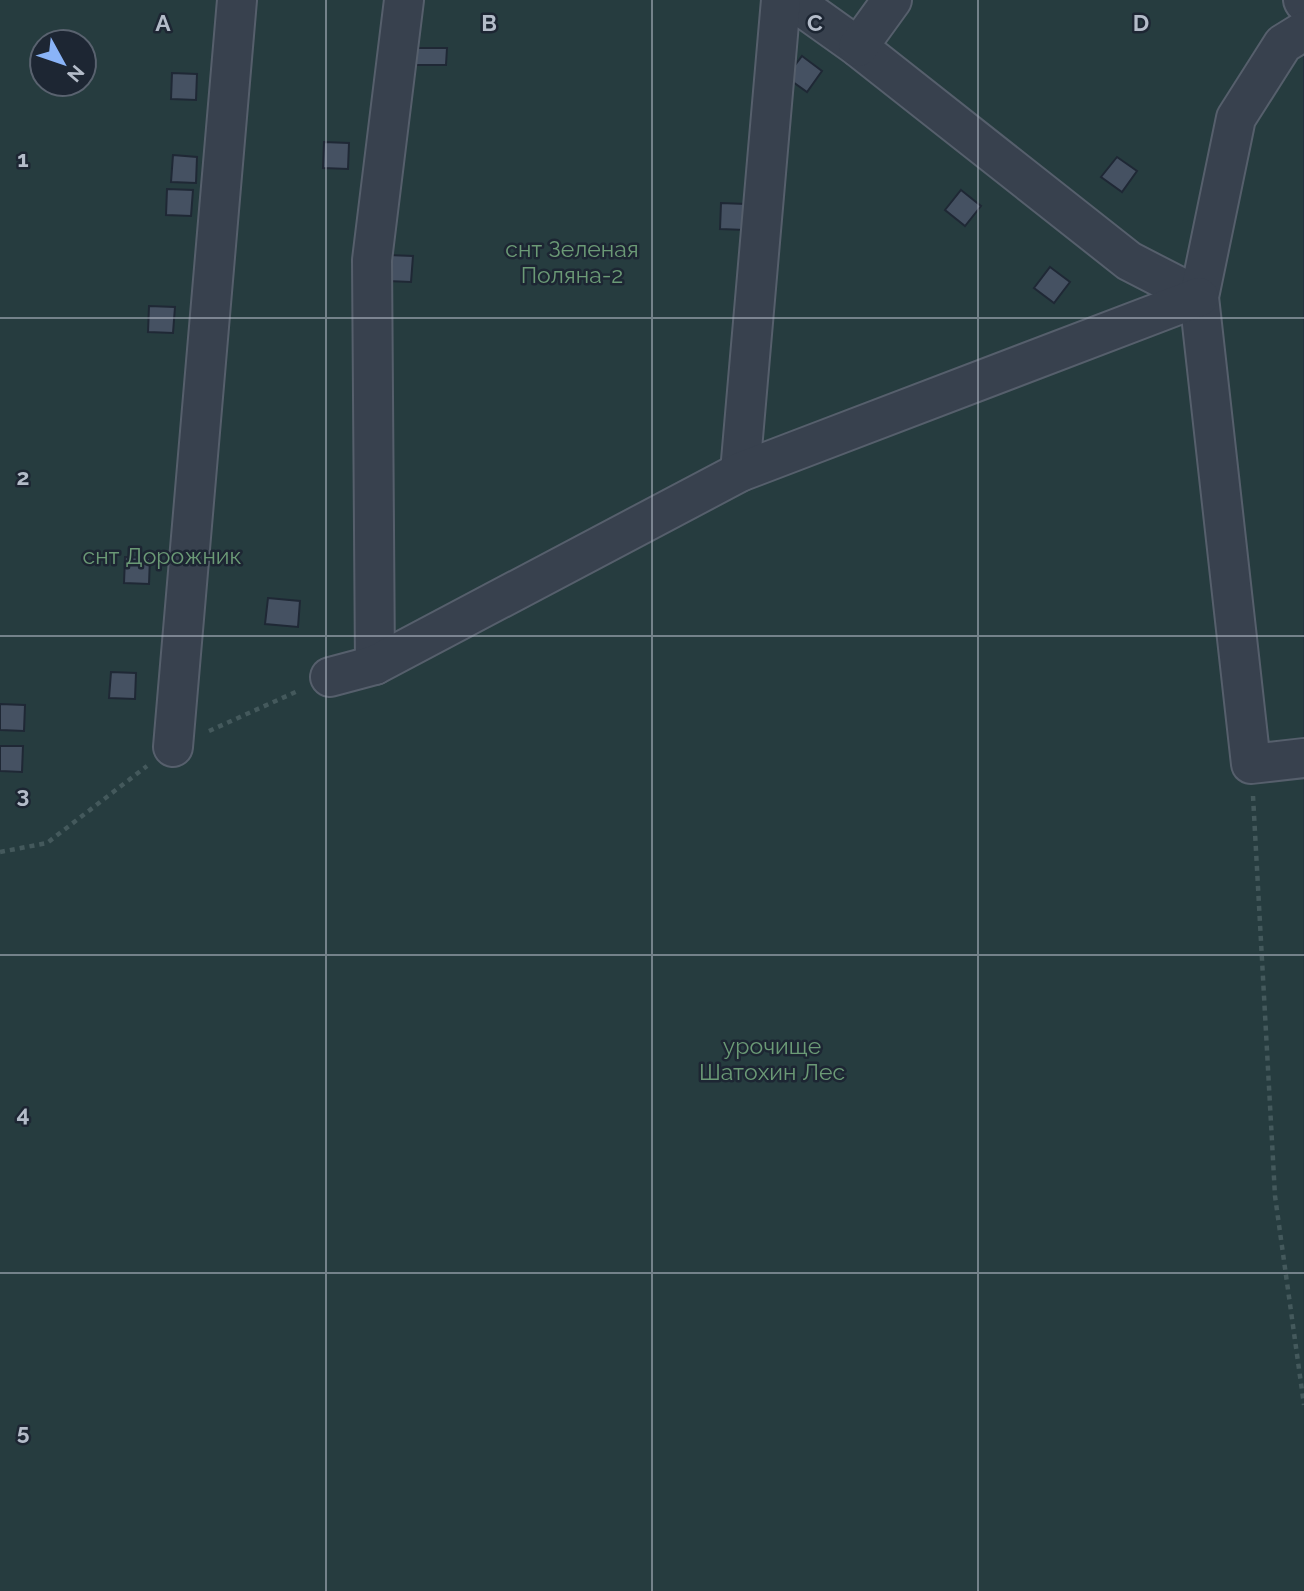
<svg xmlns="http://www.w3.org/2000/svg" width="1304" height="1591" font-family="Raleway,sans-serif">
<style>
.green{fill:#263c3f;fill-rule:evenodd}
.building{fill:#455162;stroke:#1f2835;stroke-width:2}
.lines{fill:none;stroke-linecap:round;stroke-linejoin:round}
.minor-casing{stroke:#565f6c;stroke-width:42}
.path{stroke:#44595c;stroke-width:4.5;stroke-dasharray:5 5;stroke-linecap:butt}
.minor{stroke:#38414e;stroke-width:38}
.grid{fill:none;stroke:#b4bcc9;stroke-width:2;stroke-opacity:0.55}
.labels{text-anchor:middle;stroke-width:5;stroke-linejoin:round;paint-order:stroke}
.park-label{font-size:23px;fill:#6b9a76;stroke:#1d2633}
.grid-label{font-size:23px;text-anchor:middle;font-weight:bold;fill:#b4bcc9;stroke:#1d2633;stroke-width:5;stroke-linejoin:round;paint-order:stroke}
</style>
<rect width="100%" height="100%" fill="#242f3e"/>
<!-- green -->
<path class="green" d="M 0,0 L 1303,0 L 1304,1591 L 0,1591 ZM 42,42 L 84,42 L 84,84 L 42,84 Z"/>
<!-- building -->
<g class="building">
<path d="M 416,48 L 447,48 L 446,65 L 415,65 Z"/>
<path d="M 802,56 L 822,71 L 807,92 L 786,77 Z"/>
<path d="M 172,73 L 197,74 L 196,100 L 171,99 Z"/>
<path d="M 324,142 L 349,143 L 348,169 L 323,168 Z"/>
<path d="M 173,155 L 197,157 L 196,183 L 171,182 Z"/>
<path d="M 1117,157 L 1137,171 L 1122,192 L 1101,177 Z"/>
<path d="M 167,189 L 193,190 L 191,216 L 166,215 Z"/>
<path d="M 961,190 L 981,206 L 965,226 L 945,210 Z"/>
<path d="M 721,203 L 746,204 L 745,230 L 720,229 Z"/>
<path d="M 388,255 L 413,256 L 411,282 L 387,281 Z"/>
<path d="M 1050,267 L 1070,282 L 1054,303 L 1034,288 Z"/>
<path d="M 149,306 L 175,307 L 173,333 L 148,332 Z"/>
<path d="M 125,557 L 150,558 L 149,584 L 124,583 Z"/>
<path d="M 268,598 L 300,601 L 298,627 L 265,624 Z"/>
<path d="M 111,672 L 136,673 L 135,699 L 109,698 Z"/>
<path d="M 0,704 L 25,705 L 24,731 L 0,730 Z"/>
<path d="M 0,746 L 23,746 L 22,772 L 0,771 Z"/>
</g>
<g class="lines">
<!-- minor casing -->
<g class="minor-casing">
<g id="minor">
<path d="M 792,0 L 858,47 L 1129,261 L 1199,297"/>
<path d="M 1303,0 L 1304,2"/>
<path d="M 1304,31 L 1283,44 L 1236,118 L 1199,297 L 1251,764 L 1304,758"/>
<path d="M 858,47 L 892,0"/>
<path d="M 740,472 L 781,0"/>
<path d="M 375,665 L 372,260 L 404,0"/>
<path d="M 330,677 L 375,665 L 740,472 L 1199,297"/>
<path d="M 173,747 L 237,0"/>
</g>
</g>
<!-- path -->
<g class="path">
<path d="M 209,731 L 300,690"/>
<path d="M 1253,796 L 1275,1196 L 1304,1405"/>
<path d="M 0,852 L 47,843 L 147,766"/>
</g>
<!-- minor -->
<use href="#minor" class="minor"/>
</g>
<!-- grid -->
<path class="grid" d="M 326,0 L 326,1591M 652,0 L 652,1591M 978,0 L 978,1591M 0,318 L 1304,318M 0,636 L 1304,636M 0,955 L 1304,955M 0,1273 L 1304,1273"/>
<g class="labels">
<!-- park labels -->
<g class="park-label">
<text x="572" y="257">снт Зеленая<tspan x="572" dy="26">Поляна-2</tspan></text>
<text x="162" y="564">снт Дорожник</text>
<text x="772" y="1054">урочище<tspan x="772" dy="26">Шатохин Лес</tspan></text>
</g>
</g>
<g class="grid-label">
<text x="163" y="31">A</text>
<text x="489" y="31">B</text>
<text x="815" y="31">C</text>
<text x="1141" y="31">D</text>
<text x="23" y="167">1</text>
<text x="23" y="485">2</text>
<text x="23" y="803">3</text>
<text x="23" y="1122">4</text>
<text x="23" y="1440">5</text>
</g>
<!-- north arrow -->
<g transform="translate(63 63) rotate(130)"><circle r="33" fill="#1d2633" stroke="#59626f" stroke-width="2"/>
<path d="M0-5L12 26L0 18L-12 26Z" fill="#8ab4f8"/>
<text y="-10" font-size="19" font-weight="bold" text-anchor="middle" fill="#b4bcc9">N</text>
</g>
</svg>
